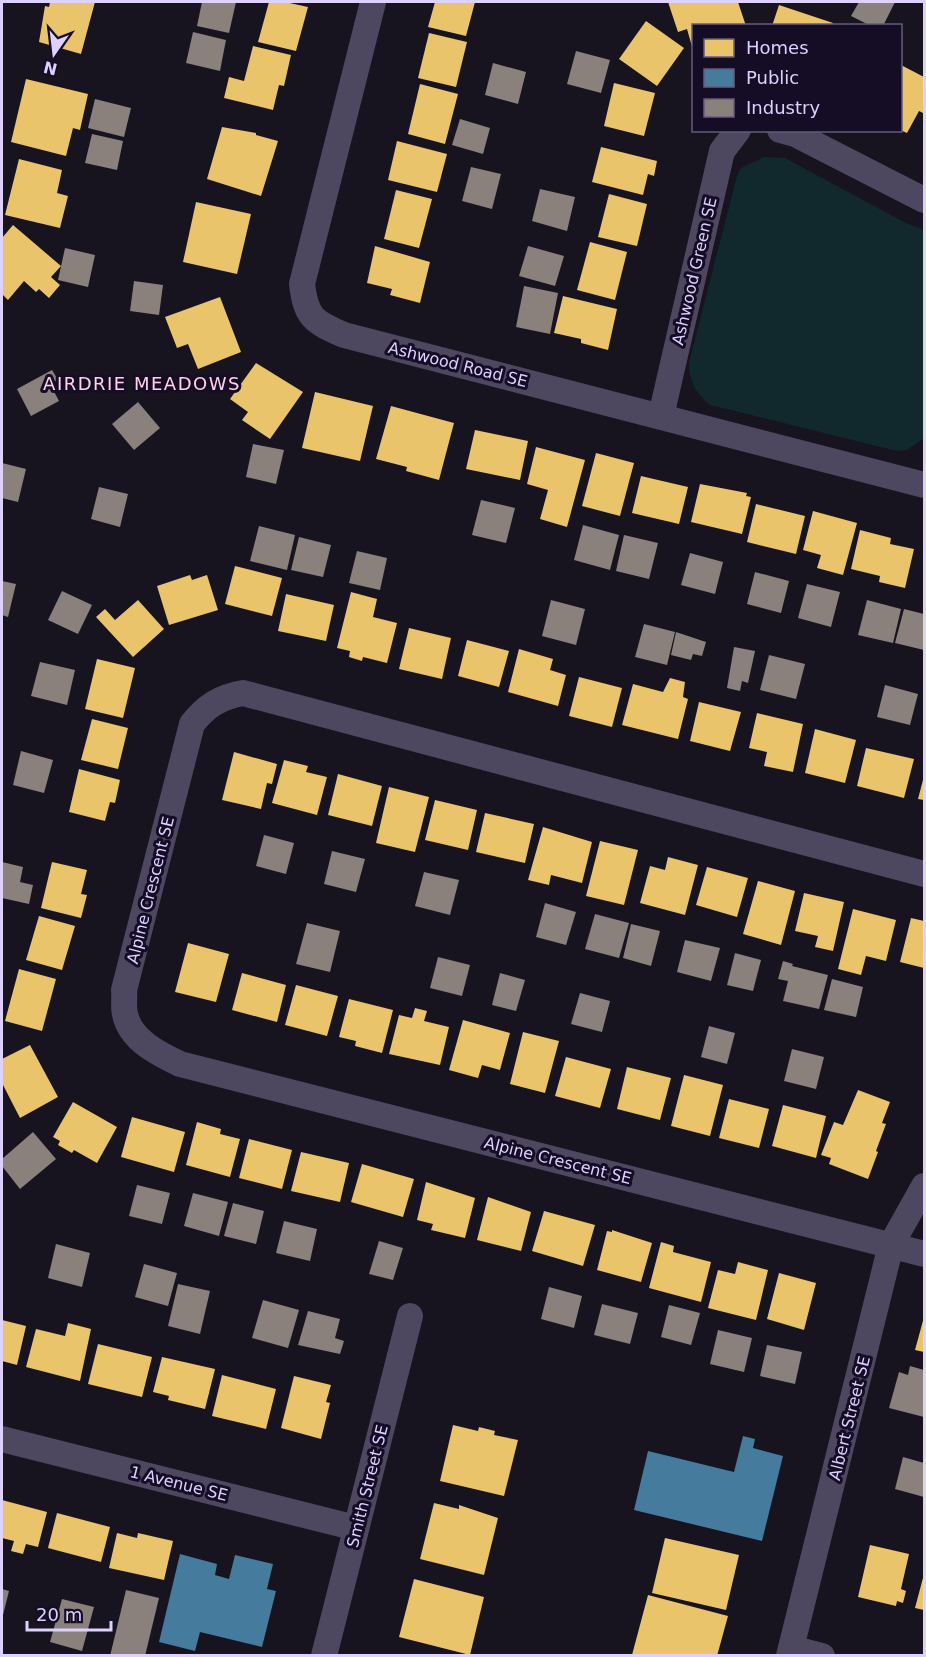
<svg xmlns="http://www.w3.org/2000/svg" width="926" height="1657" font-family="'DejaVu Sans',sans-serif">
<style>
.green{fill:#11282d}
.homes{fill:#e9c46a}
.public{fill:#457b9d}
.industry{fill:#8a817c}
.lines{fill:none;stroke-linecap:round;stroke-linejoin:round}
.street{stroke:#4d4760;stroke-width:26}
.labels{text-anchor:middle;stroke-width:6;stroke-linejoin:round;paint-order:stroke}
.street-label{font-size:16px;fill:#ded1ff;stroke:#150d25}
.neighbourhood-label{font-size:18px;letter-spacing:1.5px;fill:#ffd3e8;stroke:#150d25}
</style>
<rect width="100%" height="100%" fill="#17131f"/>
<!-- green -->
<path class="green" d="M 764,157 L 785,158 L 904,222 L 924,230 L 924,438 L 907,450 L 897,451 L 710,405 C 696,393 688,380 689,362 L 737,176 L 741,168 Z"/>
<!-- homes -->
<g class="homes">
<path d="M 50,2 L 95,2 L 81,54 L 39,42 L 45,6 L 49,7 Z"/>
<path d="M 269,2 L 285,2 L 308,7 L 296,51 L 258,42 Z"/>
<path d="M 435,2 L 475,2 L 466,36 L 428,27 Z"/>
<path d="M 668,2 L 738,2 L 746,26 L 693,26 L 693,50 L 687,29 L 678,32 Z"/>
<path d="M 779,5 L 833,23 L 832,26 L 772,26 Z"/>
<path d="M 646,21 L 684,48 L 657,86 L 619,59 Z"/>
<path d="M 429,33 L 467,42 L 456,87 L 418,78 Z"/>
<path d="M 253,46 L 291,55 L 284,86 L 279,85 L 273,110 L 224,98 L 229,77 L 244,81 Z"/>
<path d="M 901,65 L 924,77 L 924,111 L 923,113 L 919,111 L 907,133 L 900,130 Z"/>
<path d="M 26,79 L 88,94 L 80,130 L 73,128 L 66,156 L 11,142 Z"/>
<path d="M 614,83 L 655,93 L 644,136 L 604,126 Z"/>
<path d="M 420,84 L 458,94 L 445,144 L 408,134 Z"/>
<path d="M 222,127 L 256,133 L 256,135 L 278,141 L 261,196 L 207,179 Z"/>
<path d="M 397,141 L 447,154 L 437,192 L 388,180 Z"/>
<path d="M 601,147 L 657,161 L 654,176 L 648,174 L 643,195 L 592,182 Z"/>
<path d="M 19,159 L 62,170 L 57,193 L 68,196 L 60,228 L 5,215 Z"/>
<path d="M 396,190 L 432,199 L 419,248 L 384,239 Z"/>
<path d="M 609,194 L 647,204 L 637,246 L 598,237 Z"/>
<path d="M 196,202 L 251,214 L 237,274 L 183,262 Z"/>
<path d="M 13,225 L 61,266 L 51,277 L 60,285 L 49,298 L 39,289 L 36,292 L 24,281 L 8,300 L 2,294 L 2,238 Z"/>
<path d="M 590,242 L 627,252 L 615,300 L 577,290 Z"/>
<path d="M 375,246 L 430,262 L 420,303 L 390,295 L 392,289 L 367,283 Z"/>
<path d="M 563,296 L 617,309 L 608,350 L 581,343 L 581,339 L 554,333 Z"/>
<path d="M 220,297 L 241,352 L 198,369 L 188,344 L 177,348 L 165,317 Z"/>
<path d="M 256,363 L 303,392 L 270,439 L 242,420 L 248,412 L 230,399 Z"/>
<path d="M 315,392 L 373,406 L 360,461 L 302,448 Z"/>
<path d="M 391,406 L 454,423 L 439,480 L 406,471 L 407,467 L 376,459 Z"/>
<path d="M 475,430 L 528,441 L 520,480 L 466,469 Z"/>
<path d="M 536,447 L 585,460 L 567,527 L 540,519 L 548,490 L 527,484 Z"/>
<path d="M 596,453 L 634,463 L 620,516 L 582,506 Z"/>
<path d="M 641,476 L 688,487 L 679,524 L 632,513 Z"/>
<path d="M 700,484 L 747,493 L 746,496 L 751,497 L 742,534 L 691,522 Z"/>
<path d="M 756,504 L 805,516 L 796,554 L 747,542 Z"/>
<path d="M 813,511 L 857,523 L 843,575 L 817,568 L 821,555 L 803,550 Z"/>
<path d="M 860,530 L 891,538 L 890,544 L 914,549 L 905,588 L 879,582 L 880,576 L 851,569 Z"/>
<path d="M 235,566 L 282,578 L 272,616 L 225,604 Z"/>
<path d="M 190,575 L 192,580 L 207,575 L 218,610 L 169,625 L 157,586 Z"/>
<path d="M 351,592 L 377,599 L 373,617 L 397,623 L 387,663 L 363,657 L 362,661 L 349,657 L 350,651 L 337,648 Z"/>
<path d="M 286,594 L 334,605 L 326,641 L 278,631 Z"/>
<path d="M 138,600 L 164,629 L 133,657 L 96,617 L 105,609 L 115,620 Z"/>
<path d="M 409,628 L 451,638 L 442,679 L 399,669 Z"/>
<path d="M 467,640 L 509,651 L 499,687 L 458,676 Z"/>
<path d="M 519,649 L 553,659 L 550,670 L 566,675 L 558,706 L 508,692 Z"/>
<path d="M 97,659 L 135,668 L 123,718 L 85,709 Z"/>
<path d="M 579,677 L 622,688 L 612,727 L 569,716 Z"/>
<path d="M 670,678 L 685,682 L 683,697 L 688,699 L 678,739 L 622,725 L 633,684 L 663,692 Z"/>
<path d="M 699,702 L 741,712 L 730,751 L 690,741 Z"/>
<path d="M 757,713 L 803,724 L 793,772 L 764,766 L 767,752 L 749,748 Z"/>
<path d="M 92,719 L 128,728 L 118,769 L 81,760 Z"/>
<path d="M 815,729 L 856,740 L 845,783 L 805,773 Z"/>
<path d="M 866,748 L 914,759 L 904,798 L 857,786 Z"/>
<path d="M 234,752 L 277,764 L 272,784 L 267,783 L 261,809 L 222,800 Z"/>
<path d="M 284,760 L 308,766 L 306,772 L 327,777 L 317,815 L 272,803 Z"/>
<path d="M 79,769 L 120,780 L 115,803 L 110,802 L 105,821 L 69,812 Z"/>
<path d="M 338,774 L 382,786 L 372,826 L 328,815 Z"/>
<path d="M 924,776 L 924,800 L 918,799 Z"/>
<path d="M 389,787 L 429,797 L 415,852 L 376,843 Z"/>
<path d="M 435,800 L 477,810 L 468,850 L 425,840 Z"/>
<path d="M 485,813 L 534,824 L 525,863 L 476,852 Z"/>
<path d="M 543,827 L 592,842 L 582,883 L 551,875 L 549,885 L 528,880 Z"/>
<path d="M 600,841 L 638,850 L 624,905 L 586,896 Z"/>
<path d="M 668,857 L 698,865 L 685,915 L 640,903 L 650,866 L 665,870 Z"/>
<path d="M 52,862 L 87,870 L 81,894 L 87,895 L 81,918 L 41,908 Z"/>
<path d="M 707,867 L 748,878 L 737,917 L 696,905 Z"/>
<path d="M 758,881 L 795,891 L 781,945 L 743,934 Z"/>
<path d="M 804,893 L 844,902 L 833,951 L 815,947 L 818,936 L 795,931 Z"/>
<path d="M 853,909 L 896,920 L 886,961 L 866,956 L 861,975 L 838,969 Z"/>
<path d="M 39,916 L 75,926 L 62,970 L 26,960 Z"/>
<path d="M 911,918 L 924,921 L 924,968 L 900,962 Z"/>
<path d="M 188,943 L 229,954 L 216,1002 L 175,992 Z"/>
<path d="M 19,969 L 56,979 L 42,1031 L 5,1021 Z"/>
<path d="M 242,973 L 286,985 L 277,1022 L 232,1010 Z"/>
<path d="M 296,985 L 338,996 L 327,1036 L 285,1025 Z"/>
<path d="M 349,999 L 393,1010 L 382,1053 L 355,1046 L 356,1041 L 339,1037 Z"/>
<path d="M 415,1008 L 427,1011 L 424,1021 L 449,1027 L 440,1065 L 389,1054 L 399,1015 L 412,1018 Z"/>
<path d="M 463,1020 L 510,1033 L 500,1070 L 482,1065 L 478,1078 L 449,1070 Z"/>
<path d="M 523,1032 L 559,1041 L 545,1093 L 510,1084 Z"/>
<path d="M 30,1045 L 58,1097 L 20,1118 L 2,1083 L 2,1059 Z"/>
<path d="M 566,1057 L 611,1069 L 600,1108 L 555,1096 Z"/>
<path d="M 627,1067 L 671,1078 L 660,1120 L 617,1109 Z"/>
<path d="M 684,1075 L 723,1085 L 710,1136 L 671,1126 Z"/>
<path d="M 858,1090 L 890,1102 L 882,1123 L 886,1124 L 876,1151 L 878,1152 L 868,1179 L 829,1164 L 831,1158 L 821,1155 L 834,1122 L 843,1125 Z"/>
<path d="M 729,1099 L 769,1109 L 759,1148 L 719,1138 Z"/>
<path d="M 73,1102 L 117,1127 L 97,1163 L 74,1150 L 72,1153 L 58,1145 L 60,1141 L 53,1137 Z"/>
<path d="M 783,1105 L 826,1116 L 816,1158 L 772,1146 Z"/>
<path d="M 132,1117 L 185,1132 L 174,1172 L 121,1157 Z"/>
<path d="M 197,1122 L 221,1129 L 220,1134 L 240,1139 L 230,1177 L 186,1165 Z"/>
<path d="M 249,1139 L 292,1150 L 282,1189 L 239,1178 Z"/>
<path d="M 301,1152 L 349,1163 L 340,1202 L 291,1191 Z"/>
<path d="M 362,1164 L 414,1179 L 403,1217 L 351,1202 Z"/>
<path d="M 426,1182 L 475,1198 L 465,1238 L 431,1230 L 433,1224 L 417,1220 Z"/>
<path d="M 488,1197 L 531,1212 L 521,1251 L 477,1240 Z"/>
<path d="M 544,1211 L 595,1225 L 583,1266 L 532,1251 Z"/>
<path d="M 612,1230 L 652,1243 L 641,1282 L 597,1270 L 607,1231 L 612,1232 Z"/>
<path d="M 661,1242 L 674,1246 L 673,1252 L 711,1262 L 701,1302 L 649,1288 Z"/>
<path d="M 738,1262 L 768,1270 L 756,1320 L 708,1308 L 718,1270 L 735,1274 Z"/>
<path d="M 779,1273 L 816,1283 L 804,1330 L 767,1319 Z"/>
<path d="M 924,1317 L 924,1352 L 915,1350 Z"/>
<path d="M 2,1320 L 26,1326 L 17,1365 L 2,1361 Z"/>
<path d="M 68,1323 L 91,1329 L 80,1381 L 26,1367 L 36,1329 L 65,1336 Z"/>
<path d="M 98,1344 L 152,1357 L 142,1397 L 88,1384 Z"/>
<path d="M 162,1357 L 215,1369 L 205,1409 L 168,1400 L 169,1396 L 153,1392 Z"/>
<path d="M 222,1375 L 276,1389 L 266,1429 L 212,1416 Z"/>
<path d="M 294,1376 L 331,1385 L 326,1402 L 330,1403 L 321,1439 L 281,1428 Z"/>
<path d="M 453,1425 L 478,1431 L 479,1427 L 495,1431 L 494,1435 L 518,1440 L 504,1496 L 440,1481 Z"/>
<path d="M 2,1500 L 47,1512 L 38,1547 L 26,1544 L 23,1554 L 11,1551 L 14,1541 L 2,1538 Z"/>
<path d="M 434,1503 L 459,1509 L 459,1505 L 498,1518 L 484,1575 L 420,1559 Z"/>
<path d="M 57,1513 L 110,1527 L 101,1562 L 48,1548 Z"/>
<path d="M 117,1533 L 137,1538 L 138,1533 L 173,1541 L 164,1580 L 109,1568 Z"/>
<path d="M 665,1538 L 739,1555 L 726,1610 L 652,1593 Z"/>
<path d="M 870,1545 L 909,1554 L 901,1589 L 906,1591 L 903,1603 L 897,1601 L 896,1606 L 858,1597 Z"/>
<path d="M 924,1574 L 924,1610 L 915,1608 Z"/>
<path d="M 414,1579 L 484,1597 L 470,1655 L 399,1637 Z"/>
<path d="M 648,1595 L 728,1616 L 717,1656 L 632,1655 Z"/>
</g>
<!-- public -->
<g class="public">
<path d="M 743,1436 L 755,1439 L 753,1448 L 783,1456 L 762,1541 L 634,1510 L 648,1451 L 734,1472 Z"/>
<path d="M 180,1554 L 217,1564 L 215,1575 L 229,1579 L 235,1555 L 273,1564 L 267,1589 L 276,1591 L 262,1647 L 200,1632 L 195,1651 L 159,1642 Z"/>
</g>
<!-- industry -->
<g class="industry">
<path d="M 202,2 L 236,2 L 229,33 L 197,26 Z"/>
<path d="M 859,2 L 895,2 L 883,26 L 871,26 L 851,16 Z"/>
<path d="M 193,32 L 226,40 L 220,71 L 186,63 Z"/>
<path d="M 576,51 L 610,60 L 601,93 L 567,84 Z"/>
<path d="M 493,63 L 526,72 L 518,104 L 485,95 Z"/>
<path d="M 95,99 L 131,108 L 124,137 L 88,128 Z"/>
<path d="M 460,119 L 490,128 L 483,154 L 452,145 Z"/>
<path d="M 92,134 L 123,141 L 117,170 L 85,163 Z"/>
<path d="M 471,167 L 501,174 L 492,209 L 462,201 Z"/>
<path d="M 540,189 L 575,197 L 567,231 L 532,221 Z"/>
<path d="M 528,246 L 564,256 L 555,286 L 519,276 Z"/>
<path d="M 65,248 L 95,255 L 88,287 L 58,280 Z"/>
<path d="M 134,281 L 163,285 L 159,315 L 130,311 Z"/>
<path d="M 524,286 L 558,293 L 550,334 L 516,327 Z"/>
<path d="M 52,370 L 58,380 L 50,384 L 59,401 L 31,416 L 17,389 Z"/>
<path d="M 138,402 L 160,428 L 134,450 L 112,424 Z"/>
<path d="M 253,444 L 284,450 L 276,484 L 246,477 Z"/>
<path d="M 2,463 L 26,469 L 18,502 L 2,498 Z"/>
<path d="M 99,487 L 128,494 L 120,527 L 91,519 Z"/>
<path d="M 481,500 L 515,508 L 506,543 L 472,535 Z"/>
<path d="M 583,525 L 619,535 L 610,570 L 574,560 Z"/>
<path d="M 259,526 L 295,535 L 287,570 L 250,561 Z"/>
<path d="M 624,535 L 658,543 L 649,579 L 616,571 Z"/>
<path d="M 299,537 L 331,545 L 323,577 L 291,570 Z"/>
<path d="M 357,551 L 387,558 L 380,590 L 349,583 Z"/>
<path d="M 690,553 L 723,562 L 715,594 L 681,585 Z"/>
<path d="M 755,572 L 789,581 L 781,613 L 747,604 Z"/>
<path d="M 2,581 L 16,584 L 8,617 L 2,615 Z"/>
<path d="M 807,584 L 840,592 L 831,627 L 798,618 Z"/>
<path d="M 62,591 L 92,605 L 78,634 L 48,620 Z"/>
<path d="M 551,600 L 585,609 L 576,645 L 542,636 Z"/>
<path d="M 867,600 L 901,609 L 893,643 L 858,635 Z"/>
<path d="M 904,609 L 924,614 L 924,650 L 895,643 Z"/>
<path d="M 644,624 L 675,632 L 667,665 L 635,657 Z"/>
<path d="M 676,632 L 706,642 L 702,656 L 693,654 L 691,660 L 671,655 Z"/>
<path d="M 734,647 L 755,651 L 748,683 L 742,681 L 740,691 L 727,688 Z"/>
<path d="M 769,655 L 805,664 L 796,699 L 760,690 Z"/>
<path d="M 40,662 L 75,670 L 67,705 L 31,696 Z"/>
<path d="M 885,685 L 918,694 L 910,725 L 877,717 Z"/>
<path d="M 21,751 L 53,760 L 44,793 L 13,785 Z"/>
<path d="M 264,835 L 294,843 L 286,874 L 256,866 Z"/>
<path d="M 332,851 L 365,859 L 356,892 L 324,884 Z"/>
<path d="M 2,862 L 23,867 L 20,882 L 33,885 L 29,904 L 2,898 Z"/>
<path d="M 424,872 L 459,880 L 450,915 L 415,906 Z"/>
<path d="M 545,903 L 576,912 L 566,945 L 536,937 Z"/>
<path d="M 595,914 L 629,923 L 619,958 L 585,949 Z"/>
<path d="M 307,923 L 340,931 L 330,972 L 296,964 Z"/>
<path d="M 631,924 L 660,931 L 651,966 L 623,958 Z"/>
<path d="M 685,940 L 720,948 L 711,981 L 677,972 Z"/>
<path d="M 735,953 L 761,960 L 753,991 L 727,985 Z"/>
<path d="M 438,957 L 470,965 L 462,996 L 430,988 Z"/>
<path d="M 783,961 L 793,964 L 792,966 L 828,975 L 819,1009 L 783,1001 L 788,981 L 778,979 Z"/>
<path d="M 500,973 L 525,980 L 516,1011 L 492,1005 Z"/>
<path d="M 832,979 L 863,987 L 856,1017 L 824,1010 Z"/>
<path d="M 580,993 L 610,1001 L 602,1032 L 571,1024 Z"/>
<path d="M 709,1026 L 735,1033 L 727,1064 L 701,1057 Z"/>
<path d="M 792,1049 L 824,1057 L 816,1089 L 784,1081 Z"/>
<path d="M 33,1132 L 56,1159 L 20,1189 L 2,1166 L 2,1159 Z"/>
<path d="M 137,1185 L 170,1193 L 162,1224 L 129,1216 Z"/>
<path d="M 193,1193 L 228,1202 L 219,1236 L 184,1226 Z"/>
<path d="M 233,1203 L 264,1211 L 256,1244 L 224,1236 Z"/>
<path d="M 284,1221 L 317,1229 L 310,1261 L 276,1253 Z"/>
<path d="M 379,1241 L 403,1248 L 393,1280 L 369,1274 Z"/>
<path d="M 56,1244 L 90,1253 L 82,1287 L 48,1278 Z"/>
<path d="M 144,1264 L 177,1273 L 168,1306 L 135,1297 Z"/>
<path d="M 178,1284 L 210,1291 L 200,1334 L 168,1326 Z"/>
<path d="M 549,1287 L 582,1296 L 574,1328 L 541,1319 Z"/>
<path d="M 263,1300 L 299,1310 L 288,1348 L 252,1338 Z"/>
<path d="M 602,1304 L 638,1313 L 630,1344 L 594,1335 Z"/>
<path d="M 669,1305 L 700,1313 L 691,1345 L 661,1337 Z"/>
<path d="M 308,1311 L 340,1319 L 335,1338 L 344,1341 L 340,1354 L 298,1345 Z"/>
<path d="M 718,1330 L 752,1338 L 744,1372 L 710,1364 Z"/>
<path d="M 767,1345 L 802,1352 L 795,1384 L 760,1376 Z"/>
<path d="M 910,1366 L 924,1370 L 924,1417 L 889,1408 L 899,1372 L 908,1375 Z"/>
<path d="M 903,1457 L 924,1463 L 924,1497 L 895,1489 Z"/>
<path d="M 2,1589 L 9,1591 L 2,1619 Z"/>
<path d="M 126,1590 L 159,1598 L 145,1656 L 110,1656 Z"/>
<path d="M 62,1599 L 94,1607 L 82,1651 L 50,1642 Z"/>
</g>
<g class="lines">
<!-- street -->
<g class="street">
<path d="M 373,2 L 302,284 C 306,318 314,322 344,335 L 924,485"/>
<path d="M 780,130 L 795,134 L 924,200"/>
<path d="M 661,416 L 722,151 L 738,130"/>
<path d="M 924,874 L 243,693 C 220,697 206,706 192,724 L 124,990 C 125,998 123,1007 125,1014 C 130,1040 159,1054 180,1064 L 924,1254"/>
<path d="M 2,1439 L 356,1528"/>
<path d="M 791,1648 L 822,1656"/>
<path d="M 324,1656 L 410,1316"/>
<path d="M 789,1656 L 891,1245 L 924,1186"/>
</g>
</g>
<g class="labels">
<!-- street labels -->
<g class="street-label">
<text transform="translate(694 271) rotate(-77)" y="6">Ashwood Green SE</text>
<text transform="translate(458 364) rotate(14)" y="6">Ashwood Road SE</text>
<text transform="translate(150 890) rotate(-76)" y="6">Alpine Crescent SE</text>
<text transform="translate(558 1160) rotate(14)" y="6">Alpine Crescent SE</text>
<text transform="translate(849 1418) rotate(-76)" y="6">Albert Street SE</text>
<text transform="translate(179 1483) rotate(14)" y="6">1 Avenue SE</text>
<text transform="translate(367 1486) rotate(-76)" y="6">Smith Street SE</text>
</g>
<!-- neighbourhood labels -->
<g class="neighbourhood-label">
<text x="142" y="390">AIRDRIE MEADOWS</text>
</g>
</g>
<!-- border -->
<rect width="926" height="1657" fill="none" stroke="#ded1ff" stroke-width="6"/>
<!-- legend -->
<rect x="692" y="24" width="210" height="108" fill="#150d25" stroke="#655b7c" stroke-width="1.5"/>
<rect x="704" y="39" width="30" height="18" fill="#e9c46a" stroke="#655b7c" stroke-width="1.5"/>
<text x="746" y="54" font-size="18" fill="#ded1ff">Homes</text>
<rect x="704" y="69" width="30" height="18" fill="#457b9d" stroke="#655b7c" stroke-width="1.5"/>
<text x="746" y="84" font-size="18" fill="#ded1ff">Public</text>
<rect x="704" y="99" width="30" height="18" fill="#8a817c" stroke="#655b7c" stroke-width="1.5"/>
<text x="746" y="114" font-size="18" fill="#ded1ff">Industry</text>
<!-- north arrow -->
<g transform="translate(54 54) rotate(194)" stroke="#150d25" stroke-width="4.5" paint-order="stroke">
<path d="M0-4.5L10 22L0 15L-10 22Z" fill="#ded1ff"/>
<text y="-9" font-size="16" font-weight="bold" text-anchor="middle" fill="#ded1ff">N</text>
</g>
<!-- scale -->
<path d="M27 1621v9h84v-9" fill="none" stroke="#ded1ff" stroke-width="3"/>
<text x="36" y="1621" font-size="18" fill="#ded1ff" stroke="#150d25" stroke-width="4.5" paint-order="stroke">20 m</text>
</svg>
